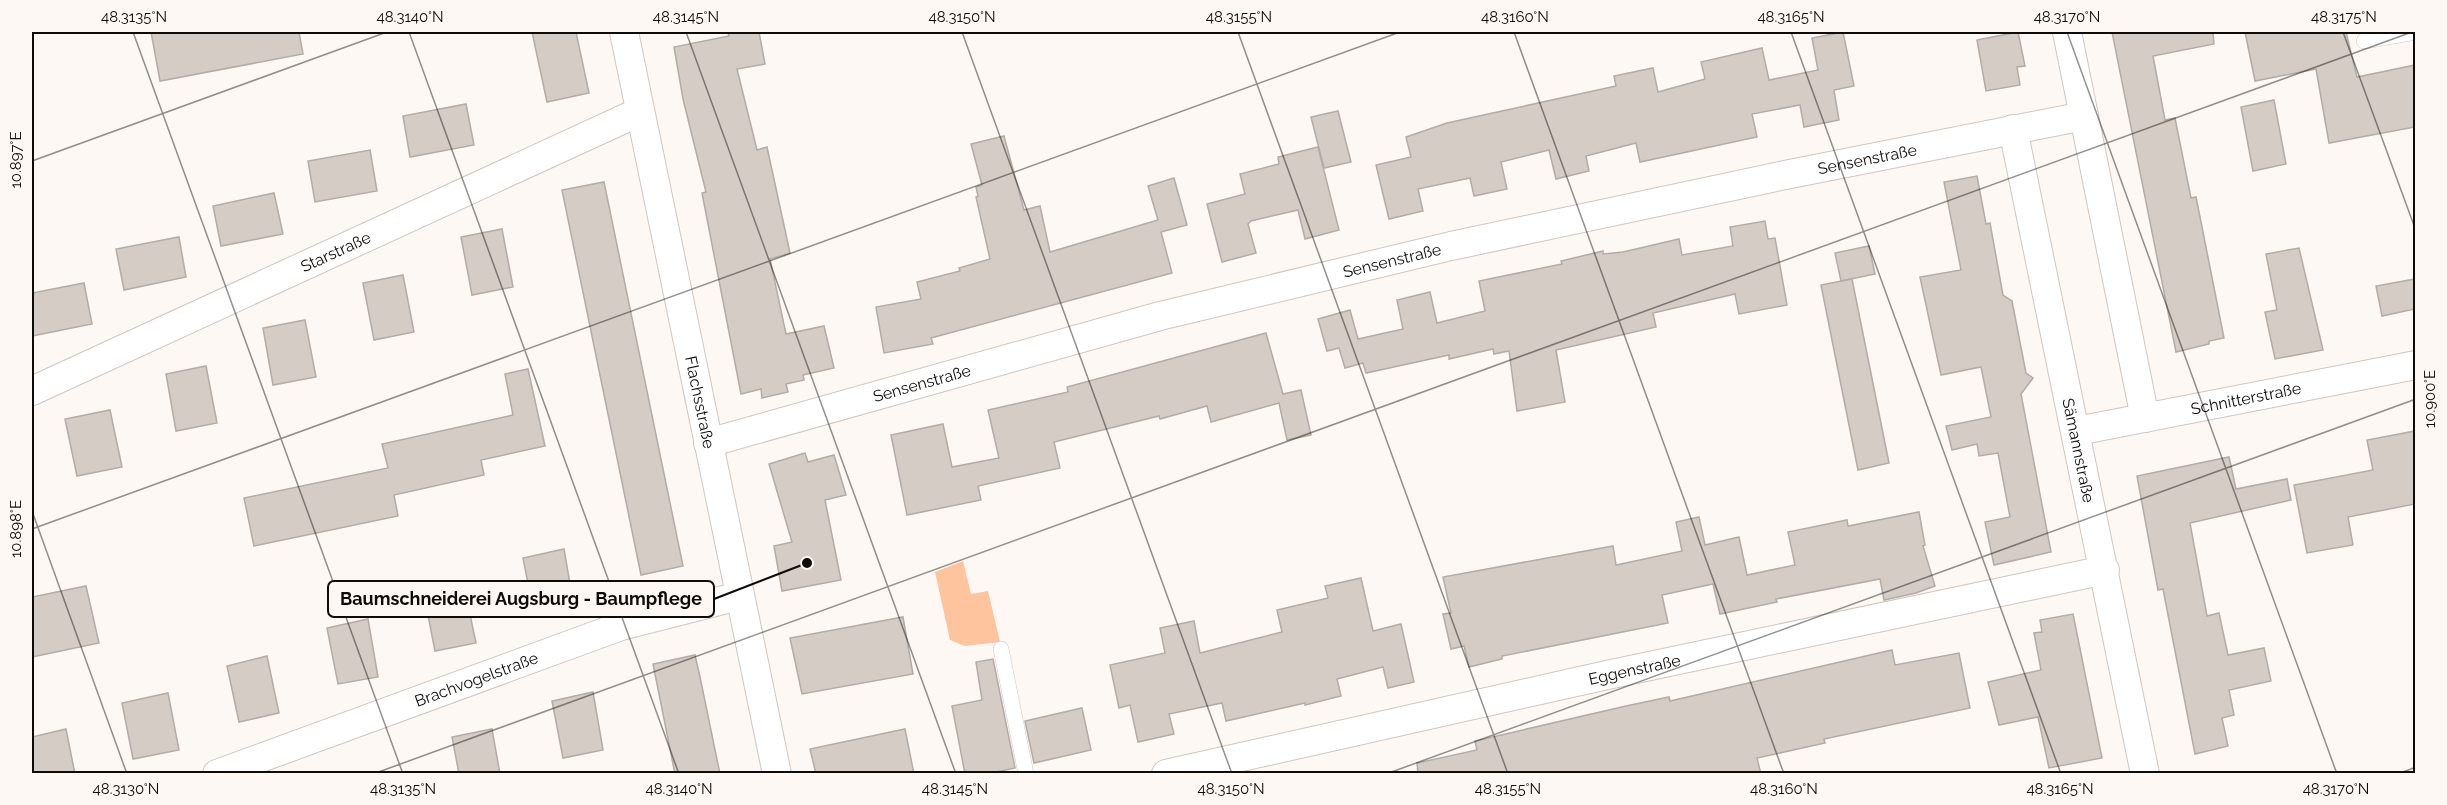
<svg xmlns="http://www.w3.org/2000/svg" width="2447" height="805" font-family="Raleway,sans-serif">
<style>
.green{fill:#fdc49e}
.building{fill:#d5ccc6;stroke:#b4aba6;stroke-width:1.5}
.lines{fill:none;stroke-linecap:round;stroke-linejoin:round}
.service-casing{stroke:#cfc6c0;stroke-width:16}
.minor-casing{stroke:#cfc6c0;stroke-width:30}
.service{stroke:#fff;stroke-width:15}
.minor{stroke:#fff;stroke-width:28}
.ticks{fill:none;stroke:#0e0b09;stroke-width:1.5;stroke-opacity:0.45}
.labels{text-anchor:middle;stroke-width:5;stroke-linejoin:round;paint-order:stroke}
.street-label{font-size:16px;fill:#0e0b09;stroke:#fef8f4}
.leader{fill:none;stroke:#0e0b09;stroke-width:2}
.callout-dot{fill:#0e0b09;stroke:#fef8f4;stroke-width:2}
.callout{fill:#fef8f4;stroke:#0e0b09;stroke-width:2}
.callout-label{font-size:18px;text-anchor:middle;font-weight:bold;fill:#0e0b09}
.neatline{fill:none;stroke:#0e0b09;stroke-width:2}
.ticks-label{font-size:15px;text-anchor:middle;fill:#0e0b09}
</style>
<rect width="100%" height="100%" fill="#fef8f4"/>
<!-- green -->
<path class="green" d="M 963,561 L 971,594 L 988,591 L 1000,642 L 965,646 L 950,640 L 935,572 Z"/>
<!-- building -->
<g class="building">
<path d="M 151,32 L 299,32 L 303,54 L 160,81 Z"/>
<path d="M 532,32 L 576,32 L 589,93 L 547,102 Z"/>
<path d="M 728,32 L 759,32 L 765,64 L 737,69 L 757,150 L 767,147 L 790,253 L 770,259 L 786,334 L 824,326 L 834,368 L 803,375 L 804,380 L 786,384 L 788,392 L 762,398 L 761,389 L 741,394 L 702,193 L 706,192 L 683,99 L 674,47 L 729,36 Z"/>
<path d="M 1843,32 L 1854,86 L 1834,90 L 1839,120 L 1804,127 L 1800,105 L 1752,114 L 1757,137 L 1640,162 L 1636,143 L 1586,156 L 1589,171 L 1556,179 L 1549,150 L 1501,162 L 1507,189 L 1474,196 L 1470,178 L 1418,189 L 1423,211 L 1389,219 L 1376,165 L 1411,157 L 1406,137 L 1447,123 L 1616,86 L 1614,76 L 1653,68 L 1658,92 L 1705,79 L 1701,62 L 1762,48 L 1769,80 L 1818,70 L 1812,38 Z"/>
<path d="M 2018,32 L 2025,66 L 2017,67 L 2020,85 L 1986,91 L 1977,40 Z"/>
<path d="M 2112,32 L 2213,32 L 2214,44 L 2153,56 L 2165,120 L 2175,118 L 2191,198 L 2196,197 L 2202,227 L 2224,338 L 2209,341 L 2209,344 L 2176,352 Z"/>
<path d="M 2245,32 L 2346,32 L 2357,77 L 2415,65 L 2415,127 L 2329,143 L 2316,69 L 2255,81 Z"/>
<path d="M 2274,100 L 2286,164 L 2253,171 L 2241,107 Z"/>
<path d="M 466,104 L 474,145 L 410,157 L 403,116 Z"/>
<path d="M 1338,111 L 1351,162 L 1324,168 L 1311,117 Z"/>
<path d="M 1004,136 L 1024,210 L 1040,206 L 1050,252 L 1158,220 L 1148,186 L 1174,178 L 1187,225 L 1161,232 L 1172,273 L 931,338 L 933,344 L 884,353 L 876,307 L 921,299 L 917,282 L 960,271 L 959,268 L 990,259 L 976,197 L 978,196 L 976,187 L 982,185 L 971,144 Z"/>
<path d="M 1318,147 L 1339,230 L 1305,239 L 1298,210 L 1251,221 L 1248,224 L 1256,253 L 1222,262 L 1207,204 L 1245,194 L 1240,174 L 1279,164 L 1278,157 Z"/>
<path d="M 370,150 L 377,191 L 315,202 L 308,161 Z"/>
<path d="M 1977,176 L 1986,224 L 1990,223 L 2003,295 L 2012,301 L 2026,373 L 2033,378 L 2021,394 L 2051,552 L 1994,565 L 1985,522 L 2010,517 L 1998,453 L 1979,456 L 1977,444 L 1952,450 L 1946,426 L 1991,417 L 1981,367 L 1941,375 L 1920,277 L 1961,270 L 1944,182 Z"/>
<path d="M 604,182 L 683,566 L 641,575 L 562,190 Z"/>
<path d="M 274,193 L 283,234 L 221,246 L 213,206 Z"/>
<path d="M 1765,221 L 1768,239 L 1775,238 L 1787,305 L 1739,314 L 1735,294 L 1653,313 L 1656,327 L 1556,350 L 1565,402 L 1517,411 L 1509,351 L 1494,354 L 1493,349 L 1449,359 L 1449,355 L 1366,373 L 1363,363 L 1345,368 L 1339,348 L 1327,351 L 1318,319 L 1350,310 L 1358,339 L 1403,329 L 1397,300 L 1430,292 L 1437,323 L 1485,311 L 1479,281 L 1562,264 L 1561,261 L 1603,251 L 1603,254 L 1623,252 L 1679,239 L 1682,255 L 1733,246 L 1730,227 Z"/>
<path d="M 502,229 L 513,287 L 472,295 L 461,237 Z"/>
<path d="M 179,237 L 186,277 L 124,290 L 116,249 Z"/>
<path d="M 1869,246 L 1875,274 L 1841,281 L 1835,253 Z"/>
<path d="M 2299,248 L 2323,350 L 2275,359 L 2265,312 L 2277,310 L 2266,254 Z"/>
<path d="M 403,275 L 414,332 L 374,340 L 363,283 Z"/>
<path d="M 1852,279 L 1889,463 L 1858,470 L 1821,285 Z"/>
<path d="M 2415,279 L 2415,309 L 2382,316 L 2376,286 Z"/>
<path d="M 84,283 L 92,324 L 32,336 L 32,293 Z"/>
<path d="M 305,320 L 316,377 L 273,385 L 263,328 Z"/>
<path d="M 1266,333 L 1283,394 L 1301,390 L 1311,435 L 1287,440 L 1279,403 L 1211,422 L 1207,406 L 1160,419 L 1159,416 L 1054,442 L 1060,468 L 978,486 L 981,500 L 907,515 L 891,435 L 943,424 L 952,467 L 999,458 L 988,410 L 1068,392 L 1067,387 Z"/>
<path d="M 206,366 L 217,423 L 176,431 L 166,374 Z"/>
<path d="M 528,369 L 545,446 L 481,460 L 484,475 L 394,495 L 398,516 L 254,546 L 244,498 L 388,468 L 382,444 L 513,415 L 505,374 Z"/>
<path d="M 110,410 L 122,467 L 77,476 L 65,419 Z"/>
<path d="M 2415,431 L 2415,504 L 2348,517 L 2353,545 L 2307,553 L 2294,485 L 2373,470 L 2367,440 Z"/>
<path d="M 805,453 L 808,462 L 834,455 L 846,495 L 825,500 L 841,580 L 782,591 L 774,546 L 792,542 L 769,464 Z"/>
<path d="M 2229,457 L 2236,489 L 2287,479 L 2291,500 L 2190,523 L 2207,616 L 2219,613 L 2228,655 L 2264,648 L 2271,681 L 2229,690 L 2234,715 L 2222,718 L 2228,746 L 2195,754 L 2163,589 L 2158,590 L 2137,476 Z"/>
<path d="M 1919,512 L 1925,545 L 1923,546 L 1935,586 L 1916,593 L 1884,600 L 1880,579 L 1776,599 L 1777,602 L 1720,614 L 1713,584 L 1662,595 L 1668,623 L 1502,656 L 1502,659 L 1469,667 L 1464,646 L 1451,649 L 1443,614 L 1451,613 L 1443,577 L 1613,546 L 1616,565 L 1682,551 L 1676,522 L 1699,517 L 1705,545 L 1739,537 L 1747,575 L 1795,565 L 1788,532 L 1847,520 L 1848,526 Z"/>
<path d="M 564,549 L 574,607 L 534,614 L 523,558 Z"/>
<path d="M 1361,578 L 1373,631 L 1401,624 L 1414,682 L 1388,688 L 1383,667 L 1337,679 L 1341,696 L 1305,705 L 1305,703 L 1226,721 L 1222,703 L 1169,714 L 1174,734 L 1138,742 L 1130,705 L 1119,708 L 1110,665 L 1165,653 L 1160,628 L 1194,621 L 1200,653 L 1282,632 L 1277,610 L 1328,598 L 1325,586 Z"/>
<path d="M 86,586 L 99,643 L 32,657 L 32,597 Z"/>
<path d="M 464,586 L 476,643 L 435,651 L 424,595 Z"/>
<path d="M 2073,614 L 2102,758 L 2049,768 L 2038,717 L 1999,725 L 1988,682 L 2041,670 L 2034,633 L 2042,632 L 2040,620 Z"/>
<path d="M 903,617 L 913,674 L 802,694 L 790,638 Z"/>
<path d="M 368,619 L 378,677 L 338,684 L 327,628 Z"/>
<path d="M 1892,650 L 1895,665 L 1959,653 L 1970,708 L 1824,739 L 1825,743 L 1757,758 L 1761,774 L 1418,774 L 1417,763 L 1477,750 L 1475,741 L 1626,706 L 1669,697 L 1670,701 Z"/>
<path d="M 695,655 L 700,677 L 720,774 L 675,774 L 653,664 Z"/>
<path d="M 267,656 L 279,713 L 239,722 L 227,666 Z"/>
<path d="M 993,659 L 1015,768 L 987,774 L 965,774 L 952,706 L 982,700 L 976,662 Z"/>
<path d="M 593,692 L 603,750 L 563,758 L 552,701 Z"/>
<path d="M 168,693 L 179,750 L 133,759 L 122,703 Z"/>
<path d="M 1082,708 L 1091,750 L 1034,763 L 1025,721 Z"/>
<path d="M 66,729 L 75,774 L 32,774 L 32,737 Z"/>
<path d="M 492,729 L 500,774 L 459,774 L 452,737 Z"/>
<path d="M 905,729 L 914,774 L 816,774 L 810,749 Z"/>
</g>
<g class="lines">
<!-- service casing -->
<g class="service-casing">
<g id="service">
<path d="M 2364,41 L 2416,32"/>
<path d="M 1001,649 L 1026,774"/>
</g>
</g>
<!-- minor casing -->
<g class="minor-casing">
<g id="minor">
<path id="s1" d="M 624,32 L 777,774"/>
<path d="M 2067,32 L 2145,418"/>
<path id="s2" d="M 2013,129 L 2145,774"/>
<path id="s3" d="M 32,391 L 639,112"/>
<path id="s4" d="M 2077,431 L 2416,365"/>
<path id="s5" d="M 708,443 L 1160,316 L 1451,246 L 1785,175 L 2084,116"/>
<path id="s6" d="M 217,774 L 621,626 L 739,596"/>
<path id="s7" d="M 1166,774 L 1607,675 L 2105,570"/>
</g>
</g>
<!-- service -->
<use href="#service" class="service"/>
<!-- minor -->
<use href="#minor" class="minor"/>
</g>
<!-- ticks -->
<path class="ticks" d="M 133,32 L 403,774M 409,32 L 679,774M 686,32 L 956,774M 962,32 L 1232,774M 1238,32 L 1508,774M 1514,32 L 1784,774M 1791,32 L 2061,774M 2067,32 L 2337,774M 2343,32 L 2416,231M 32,161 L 387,32M 32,511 L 127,774M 32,529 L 1400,32M 373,774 L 2412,32M 1386,774 L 2416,399M 2398,774 L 2416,767"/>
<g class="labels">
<!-- street labels -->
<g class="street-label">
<text dy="6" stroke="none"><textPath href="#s5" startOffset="1194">Sensenstraße</textPath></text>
<text dy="6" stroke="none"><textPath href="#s3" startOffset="334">Starstraße</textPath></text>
<text dy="6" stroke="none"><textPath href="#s5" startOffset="708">Sensenstraße</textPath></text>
<text dy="6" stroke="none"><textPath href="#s5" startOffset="222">Sensenstraße</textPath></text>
<text dy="6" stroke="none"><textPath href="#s4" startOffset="172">Schnitterstraße</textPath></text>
<text dy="6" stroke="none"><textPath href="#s1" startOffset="378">Flachsstraße</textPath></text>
<text dy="6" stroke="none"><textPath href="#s2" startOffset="328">Sämannstraße</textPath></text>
<text dy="6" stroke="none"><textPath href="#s7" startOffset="480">Eggenstraße</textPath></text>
<text dy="6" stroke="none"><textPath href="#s6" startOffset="276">Brachvogelstraße</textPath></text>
</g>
</g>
<!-- callouts -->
<path class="leader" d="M807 563L714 599"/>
<circle class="callout-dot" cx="807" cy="563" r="6"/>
<rect class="callout" x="328" y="581" width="386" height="36" rx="6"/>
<g class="callout-label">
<text x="521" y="605">Baumschneiderei Augsburg - Baumpflege</text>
</g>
<!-- border -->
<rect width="2447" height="805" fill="none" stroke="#fef8f4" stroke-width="66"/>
<rect x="33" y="33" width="2381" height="739" class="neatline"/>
<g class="ticks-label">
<text x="134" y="22">48.3135°N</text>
<text x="410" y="22">48.3140°N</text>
<text x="686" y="22">48.3145°N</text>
<text x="962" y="22">48.3150°N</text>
<text x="1239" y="22">48.3155°N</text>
<text x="1515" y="22">48.3160°N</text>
<text x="1791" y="22">48.3165°N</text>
<text x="2067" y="22">48.3170°N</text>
<text x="2344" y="22">48.3175°N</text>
<text transform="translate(16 160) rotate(-90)" y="5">10.897°E</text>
<text transform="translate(2430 399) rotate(-90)" y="5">10.900°E</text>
<text transform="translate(16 529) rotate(-90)" y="5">10.898°E</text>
<text x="126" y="794">48.3130°N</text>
<text x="403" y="794">48.3135°N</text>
<text x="679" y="794">48.3140°N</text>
<text x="955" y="794">48.3145°N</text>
<text x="1231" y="794">48.3150°N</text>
<text x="1508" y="794">48.3155°N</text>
<text x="1784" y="794">48.3160°N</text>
<text x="2060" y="794">48.3165°N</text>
<text x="2336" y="794">48.3170°N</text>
</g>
</svg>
